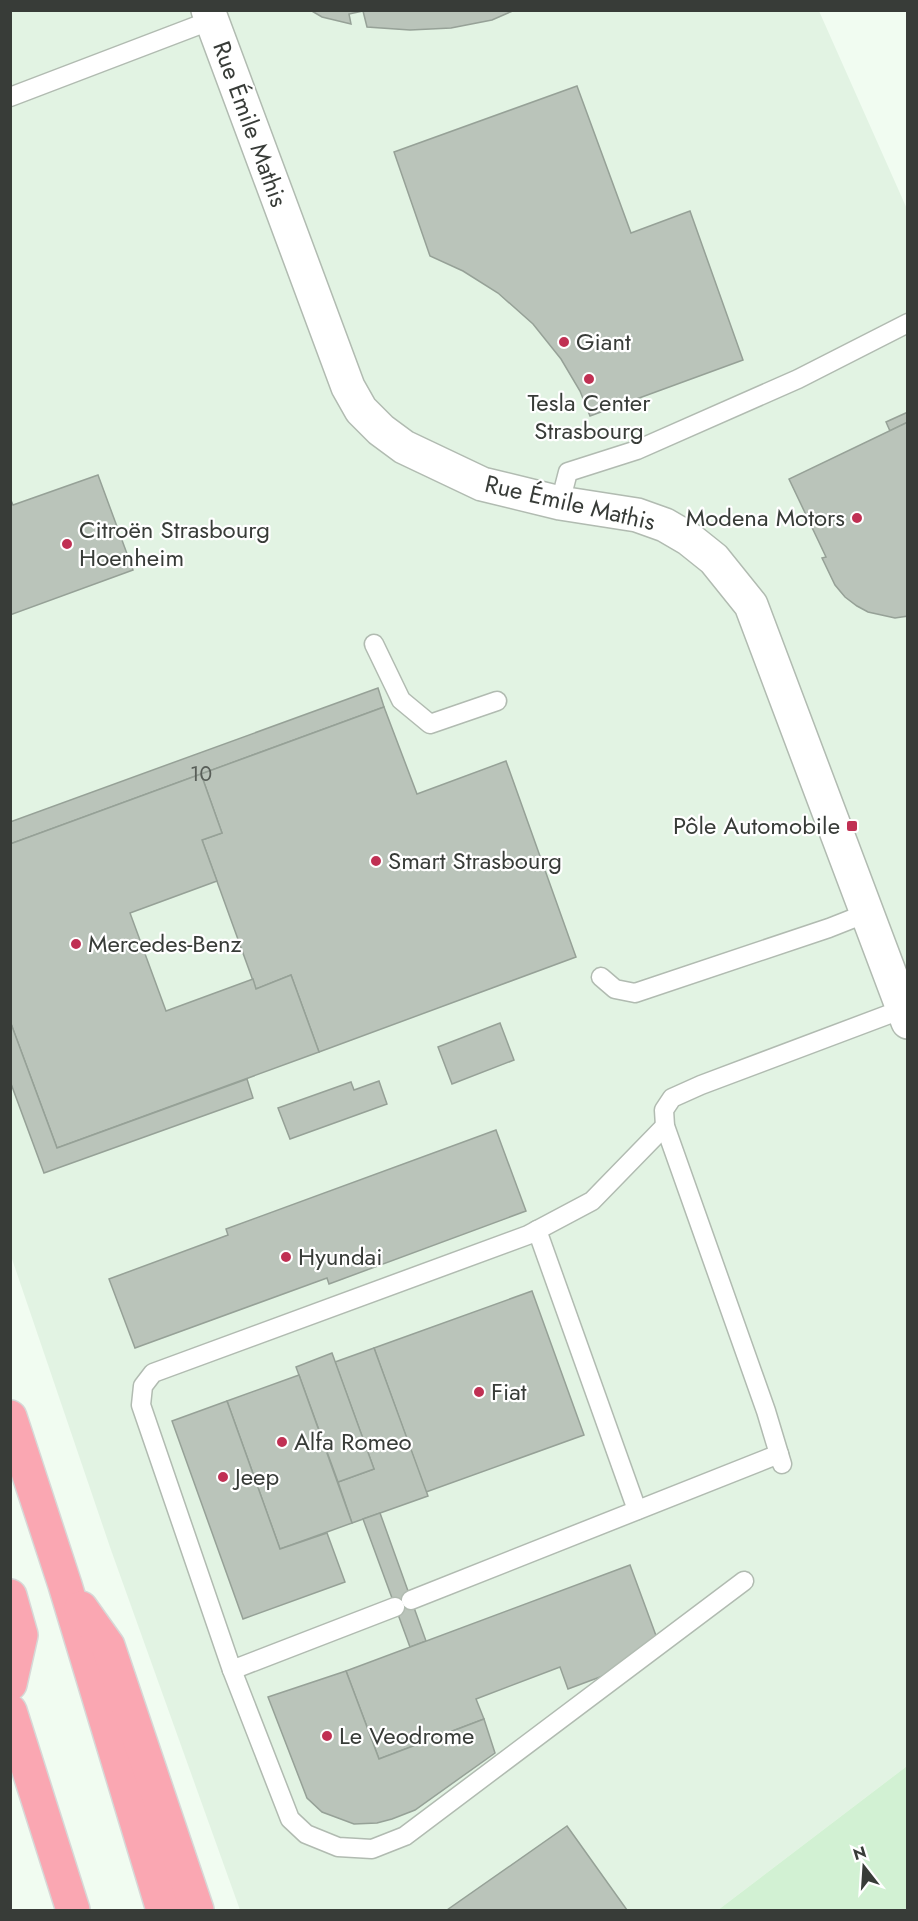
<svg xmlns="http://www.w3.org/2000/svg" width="918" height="1921" font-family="Jost,sans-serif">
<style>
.built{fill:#e2f3e3}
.green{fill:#d2f1d3}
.building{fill:#bac4ba;stroke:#96a197;stroke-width:1.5}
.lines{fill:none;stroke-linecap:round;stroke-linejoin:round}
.service-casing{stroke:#b1bbb1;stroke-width:21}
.tertiary-casing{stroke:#b1bbb1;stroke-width:36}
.trunk-casing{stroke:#d7d8d7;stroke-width:36}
.service{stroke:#fff;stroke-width:18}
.tertiary{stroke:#fff;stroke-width:33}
.trunk{stroke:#faa7b2;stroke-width:33}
.poi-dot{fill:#c03053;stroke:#fff;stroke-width:2}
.labels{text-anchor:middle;stroke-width:4.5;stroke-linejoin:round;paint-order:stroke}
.number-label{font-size:21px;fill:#585e58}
.street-label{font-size:24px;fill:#383c38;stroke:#fff}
.poi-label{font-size:24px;fill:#383c38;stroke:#fff;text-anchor:start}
</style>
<rect width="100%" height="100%" fill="#f1fcf1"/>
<!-- built -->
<path class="built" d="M 10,11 L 819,11 L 907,209 L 907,1766 L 718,1910 L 240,1910 L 111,1550 L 11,1256 Z"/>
<!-- green -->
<path class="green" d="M 907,1766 L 907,1910 L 718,1910 Z"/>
<!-- building -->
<g class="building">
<path d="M 310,10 L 515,10 L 492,20 L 451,28 L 410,30 L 367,27 L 363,11 L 349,14 L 351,24 L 322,17 Z"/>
<path d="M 577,86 L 631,233 L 690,211 L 743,360 L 590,416 L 580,391 L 561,359 L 533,324 L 498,293 L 463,271 L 430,256 L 394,152 Z"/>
<path d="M 908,412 L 908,422 L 890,431 L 886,422 Z"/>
<path d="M 908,422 L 908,616 L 895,618 L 868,612 L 857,606 L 845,597 L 835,585 L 822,558 L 826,557 L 789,479 Z"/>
<path d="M 98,475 L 133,570 L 10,615 L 10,498 L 13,505 Z"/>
<path d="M 378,688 L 384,707 L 10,844 L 10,822 Z"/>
<path d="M 384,707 L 417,794 L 506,761 L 576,957 L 319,1052 L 291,975 L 256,989 L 202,840 L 222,833 L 201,774 Z"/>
<path d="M 201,774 L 222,833 L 202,840 L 217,881 L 130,913 L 166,1011 L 253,979 L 256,989 L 291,975 L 319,1052 L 57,1148 L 10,1021 L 10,844 Z"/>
<path d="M 10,1021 L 57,1148 L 247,1079 L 253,1098 L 44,1173 L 10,1081 Z"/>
<path d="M 500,1023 L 514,1060 L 452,1084 L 438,1047 Z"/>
<path d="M 379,1081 L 387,1104 L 290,1139 L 278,1108 L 351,1082 L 354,1090 Z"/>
<path d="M 496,1130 L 526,1211 L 329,1284 L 327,1278 L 135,1348 L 109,1279 L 228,1235 L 226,1229 Z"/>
<path d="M 532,1291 L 584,1435 L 426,1492 L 374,1348 Z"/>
<path d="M 374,1348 L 428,1496 L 352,1523 L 338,1482 L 374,1469 L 335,1362 Z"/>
<path d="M 332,1353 L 374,1469 L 338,1482 L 296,1367 Z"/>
<path d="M 299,1375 L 352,1523 L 280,1549 L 227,1401 Z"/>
<path d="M 227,1401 L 280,1549 L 327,1533 L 345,1582 L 243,1619 L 172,1421 Z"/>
<path d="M 380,1513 L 426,1641 L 410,1647 L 363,1519 Z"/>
<path d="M 630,1565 L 658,1641 L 616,1671 L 568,1689 L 560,1667 L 476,1699 L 484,1719 L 379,1759 L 346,1671 Z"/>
<path d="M 346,1671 L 379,1759 L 484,1719 L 495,1753 L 415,1810 L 392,1819 L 377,1823 L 354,1824 L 322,1812 L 307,1798 L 268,1697 Z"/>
<path d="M 567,1826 L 627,1910 L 447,1910 Z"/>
</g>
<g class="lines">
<!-- service casing -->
<g class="service-casing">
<g id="service">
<path d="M 10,97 L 212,20"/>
<path d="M 560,503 L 568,472 L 637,450 L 798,379 L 908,323"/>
<path d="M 374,644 L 401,700 L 430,724 L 497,701"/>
<path d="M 601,977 L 615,989 L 635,993 L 829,928 L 867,913"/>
<path d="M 537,1230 L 637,1510"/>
<path d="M 782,1464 L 766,1411 L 665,1126 L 664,1110 L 672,1098 L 701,1085 L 903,1009"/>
<path d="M 411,1600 L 779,1454"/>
<path d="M 395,1607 L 232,1670 L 141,1405 L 143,1386 L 153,1373 L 528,1235 L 592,1201 L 665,1126"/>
<path d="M 232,1670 L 290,1819 L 306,1834 L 338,1847 L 372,1849 L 405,1836 L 744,1581"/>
</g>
</g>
<!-- tertiary casing -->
<g class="tertiary-casing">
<path id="tertiary" d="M 208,10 L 348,387 L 361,410 L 381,430 L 404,447 L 482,484 L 560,503 L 637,515 L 665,525 L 689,539 L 714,559 L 751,605 L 908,1022"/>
</g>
<!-- trunk casing -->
<g class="trunk-casing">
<g id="trunk">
<path d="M 10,1417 L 65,1585 L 163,1910"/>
<path d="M 10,1596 L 21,1635 L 10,1684"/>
<path d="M 81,1608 L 108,1646 L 197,1910"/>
<path d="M 10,1711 L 73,1910"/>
</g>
</g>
<!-- service -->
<use href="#service" class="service"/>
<!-- tertiary -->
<use href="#tertiary" class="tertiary"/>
<!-- trunk -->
<use href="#trunk" class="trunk"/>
</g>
<!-- markers -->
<g class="poi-dot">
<circle cx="564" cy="342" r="6"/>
<circle cx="589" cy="379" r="6"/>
<circle cx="857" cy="518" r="6"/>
<circle cx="67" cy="544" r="6"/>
<rect x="846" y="820" width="12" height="12" rx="3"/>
<circle cx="376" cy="861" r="6"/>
<circle cx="76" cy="944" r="6"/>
<circle cx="286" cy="1257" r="6"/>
<circle cx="479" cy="1392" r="6"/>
<circle cx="282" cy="1442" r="6"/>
<circle cx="223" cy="1477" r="6"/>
<circle cx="327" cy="1736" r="6"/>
</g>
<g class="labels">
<!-- number labels -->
<g class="number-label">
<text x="201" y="781">10</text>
</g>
<!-- street labels -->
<g class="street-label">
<text transform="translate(250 124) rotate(70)" y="8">Rue Émile Mathis</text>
<text transform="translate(570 503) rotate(13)" y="8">Rue Émile Mathis</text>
</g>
<!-- poi labels -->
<g class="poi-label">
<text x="576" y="350">Giant</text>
<text x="589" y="411" text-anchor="middle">Tesla Center<tspan x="589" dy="28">Strasbourg</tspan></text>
<text x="845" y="526" text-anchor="end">Modena Motors</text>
<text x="79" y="538">Citroën Strasbourg<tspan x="79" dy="28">Hoenheim</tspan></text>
<text x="840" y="834" text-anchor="end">Pôle Automobile</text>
<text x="388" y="869">Smart Strasbourg</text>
<text x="88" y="952">Mercedes-Benz</text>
<text x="298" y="1265">Hyundai</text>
<text x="491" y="1400">Fiat</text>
<text x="294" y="1450">Alfa Romeo</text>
<text x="235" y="1485">Jeep</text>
<text x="339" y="1744">Le Veodrome</text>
</g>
</g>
<!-- border -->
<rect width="918" height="1921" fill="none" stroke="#383c38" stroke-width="24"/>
<!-- north arrow -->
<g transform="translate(864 1867) rotate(343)" stroke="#ffffff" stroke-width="4.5" paint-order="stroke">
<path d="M0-4.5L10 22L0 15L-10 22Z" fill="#383c38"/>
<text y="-9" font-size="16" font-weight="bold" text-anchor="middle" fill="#383c38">N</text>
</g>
</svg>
